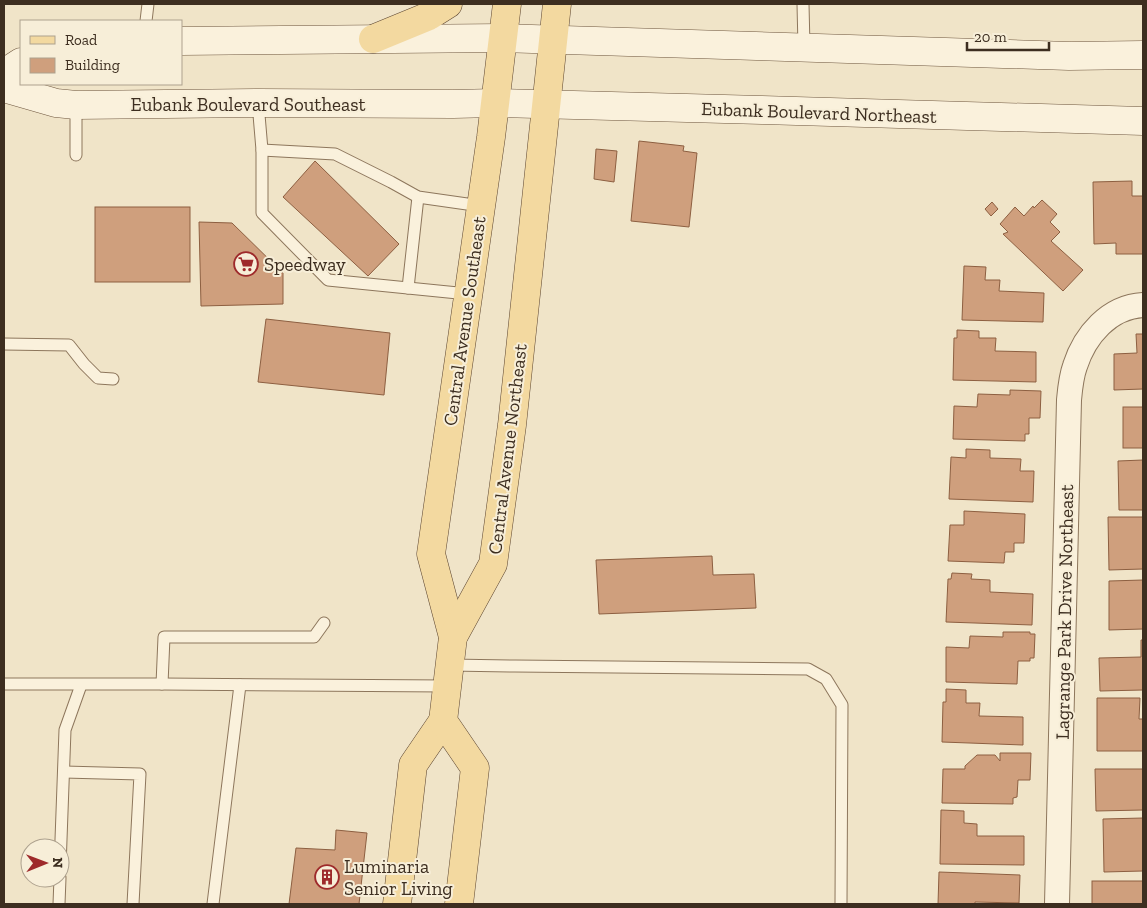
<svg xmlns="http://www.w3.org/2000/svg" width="1147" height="908" font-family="'Zilla Slab',serif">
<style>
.building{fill:#cf9f7d;stroke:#8d5f41}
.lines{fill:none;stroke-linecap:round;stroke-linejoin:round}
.lane-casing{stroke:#8d765c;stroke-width:13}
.street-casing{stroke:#8d765c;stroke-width:26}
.secondary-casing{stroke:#6f573f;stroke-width:29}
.primary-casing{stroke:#5b4430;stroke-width:29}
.lane{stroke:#faf1dc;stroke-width:11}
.street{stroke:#faf1dc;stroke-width:24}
.secondary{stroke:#faf1dc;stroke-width:28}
.primary{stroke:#f3d9a0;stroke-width:28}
.labels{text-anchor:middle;stroke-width:4;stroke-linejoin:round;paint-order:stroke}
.street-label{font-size:19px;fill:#3d2e20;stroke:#f7eed8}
.poi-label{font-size:19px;fill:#3d2e20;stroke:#f7eed8;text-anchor:start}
</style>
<rect width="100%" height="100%" fill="#f0e4c8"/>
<!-- building -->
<g class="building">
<path d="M 639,141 L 684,146 L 683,151 L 697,153 L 689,227 L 631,221 Z"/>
<path d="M 596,149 L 617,151 L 614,182 L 594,179 Z"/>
<path d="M 315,161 L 399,244 L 368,276 L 283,197 Z"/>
<path d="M 1132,181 L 1132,196 L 1143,196 L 1143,254 L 1116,254 L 1116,243 L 1094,244 L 1093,182 Z"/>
<path d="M 1042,200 L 1057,214 L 1050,222 L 1060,232 L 1051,241 L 1083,270 L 1063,291 L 1003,234 L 1008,232 L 1000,224 L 1015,207 L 1024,216 L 1033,206 L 1034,208 Z"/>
<path d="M 992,202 L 998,209 L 991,216 L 985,209 Z"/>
<rect x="95" y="207" width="95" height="75"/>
<path d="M 199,222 L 232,223 L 283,273 L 283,304 L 201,306 Z"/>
<path d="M 964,266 L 986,267 L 985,280 L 1000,280 L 999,291 L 1044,293 L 1043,322 L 962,320 Z"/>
<path d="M 266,319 L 390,333 L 384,395 L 258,382 Z"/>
<path d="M 957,330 L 979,331 L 979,338 L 996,338 L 995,351 L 1036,352 L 1036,382 L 953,380 L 954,338 L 957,338 Z"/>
<path d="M 1136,334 L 1143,334 L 1143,389 L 1114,390 L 1114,354 L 1137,353 Z"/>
<path d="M 1010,390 L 1041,391 L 1040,418 L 1029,418 L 1029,434 L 1025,434 L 1025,441 L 953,439 L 954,406 L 977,407 L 978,394 L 1010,395 Z"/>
<rect x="1123" y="407" width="20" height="41"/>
<path d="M 966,449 L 990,450 L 990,458 L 1021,459 L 1020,471 L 1034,471 L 1033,502 L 949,499 L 951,457 L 966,458 Z"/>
<path d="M 1143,460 L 1143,510 L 1119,510 L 1118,461 Z"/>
<path d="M 964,511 L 1025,514 L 1024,543 L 1014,543 L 1014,552 L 1005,552 L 1004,563 L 948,561 L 950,525 L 964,525 Z"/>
<path d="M 1108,517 L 1143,517 L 1143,569 L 1109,570 Z"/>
<path d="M 712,556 L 713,575 L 754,574 L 756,608 L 599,614 L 596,560 Z"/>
<path d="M 952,573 L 972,574 L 971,579 L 990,580 L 990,592 L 1033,594 L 1032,625 L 946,622 L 948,579 L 951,579 Z"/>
<path d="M 1143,580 L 1143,629 L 1109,630 L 1109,581 Z"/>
<path d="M 1003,632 L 1030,632 L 1030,634 L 1035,634 L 1034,658 L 1030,658 L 1030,661 L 1018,661 L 1017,684 L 946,682 L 946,647 L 969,648 L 970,636 L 1003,637 Z"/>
<path d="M 1141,640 L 1143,640 L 1143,690 L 1100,691 L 1099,658 L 1141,657 Z"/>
<path d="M 946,689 L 966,690 L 966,703 L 980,703 L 979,716 L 1023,717 L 1023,745 L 942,742 L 943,702 L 946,702 Z"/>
<path d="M 1097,698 L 1140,698 L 1139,719 L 1143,719 L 1143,751 L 1097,751 Z"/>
<path d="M 1000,753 L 1031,753 L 1030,780 L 1018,780 L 1017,797 L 1013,798 L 1013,804 L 942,803 L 943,769 L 965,769 L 965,766 L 977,755 L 995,755 L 1000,761 Z"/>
<path d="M 1095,769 L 1143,769 L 1143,810 L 1096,811 Z"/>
<path d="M 941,810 L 964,811 L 964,823 L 977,824 L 977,836 L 1024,836 L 1024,865 L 940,864 Z"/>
<path d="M 1143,818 L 1143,871 L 1104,872 L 1103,819 Z"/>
<path d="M 336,830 L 367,833 L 359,904 L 289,904 L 296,848 L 335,850 Z"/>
<path d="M 939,872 L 1020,875 L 1019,903 L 975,902 L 975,904 L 938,904 Z"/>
<rect x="1092" y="881" width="51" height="23"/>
</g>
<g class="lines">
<!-- lane casing -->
<g class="lane-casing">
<g id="lane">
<path d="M 803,4 L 804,47"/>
<path d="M 146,21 L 148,4"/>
<path d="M 258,103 L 262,150 L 262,213 L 328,280 L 468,294"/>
<path d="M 262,150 L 335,154 L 391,182 L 418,197 L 481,206"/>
<path d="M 76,155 L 76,105"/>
<path d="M 408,288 L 418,197"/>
<path d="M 4,344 L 69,345 L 84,364 L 98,378 L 113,379"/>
<path d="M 450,665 L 515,666 L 808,669 L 826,679 L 842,705 L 841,904"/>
<path d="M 4,684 L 162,684 L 447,686"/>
<path d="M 162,684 L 164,637 L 314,637 L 324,623"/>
<path d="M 64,772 L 140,774 L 133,904"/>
<path d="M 60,867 L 65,730 L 81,685"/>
<path d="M 59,904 L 60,878"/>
<path d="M 213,904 L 240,685"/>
</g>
</g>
<!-- street casing -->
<g class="street-casing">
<path id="street" d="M 1057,904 L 1069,400 C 1070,389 1071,377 1075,366 C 1085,335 1109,307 1143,305"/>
</g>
<!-- secondary casing -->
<g class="secondary-casing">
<g id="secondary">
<path d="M 181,41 L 503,38 L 1069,56 L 1143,55"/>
<path d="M 4,73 L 21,62"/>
<path d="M 4,88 L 56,103 L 76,105 L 258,103 L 453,104 L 495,103 L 762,110 L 1143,121"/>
</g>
</g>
<!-- primary casing -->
<g class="primary-casing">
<g id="primary">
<path d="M 373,39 L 429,16 L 448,4"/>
<path d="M 453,637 L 431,554 L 491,137 L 507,4"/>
<path d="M 397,904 L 413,765 L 443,721"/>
<path d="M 459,904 L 475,768 L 443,721 L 453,637 L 493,564 L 512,425 L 557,4"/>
</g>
</g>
<!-- lane -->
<use href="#lane" class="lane"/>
<!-- street -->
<use href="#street" class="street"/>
<!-- secondary -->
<use href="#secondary" class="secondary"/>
<!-- primary -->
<use href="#primary" class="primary"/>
</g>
<!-- icons -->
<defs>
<g id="supermarket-ring" transform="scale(1.25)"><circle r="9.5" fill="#f7eed8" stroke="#9e2a2b" stroke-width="1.5"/><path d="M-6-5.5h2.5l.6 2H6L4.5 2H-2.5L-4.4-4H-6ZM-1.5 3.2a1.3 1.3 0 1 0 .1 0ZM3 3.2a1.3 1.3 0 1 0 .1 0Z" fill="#9e2a2b"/></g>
<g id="building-ring" transform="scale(1.25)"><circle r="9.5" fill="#f7eed8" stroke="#9e2a2b" stroke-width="1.5"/><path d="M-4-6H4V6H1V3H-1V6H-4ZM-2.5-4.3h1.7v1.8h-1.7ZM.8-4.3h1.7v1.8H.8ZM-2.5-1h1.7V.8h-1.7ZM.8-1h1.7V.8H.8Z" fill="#9e2a2b"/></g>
</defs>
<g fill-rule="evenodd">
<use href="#supermarket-ring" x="246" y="264"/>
<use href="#building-ring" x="327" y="877"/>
</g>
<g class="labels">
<!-- street labels -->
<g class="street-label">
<text x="248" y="111">Eubank Boulevard Southeast</text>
<text transform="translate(819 112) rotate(2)" y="7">Eubank Boulevard Northeast</text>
<text transform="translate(464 321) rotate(-82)" y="7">Central Avenue Southeast</text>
<text transform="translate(507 449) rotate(-83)" y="7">Central Avenue Northeast</text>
<text transform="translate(1064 612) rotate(-89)" y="7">Lagrange Park Drive Northeast</text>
</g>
<!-- poi labels -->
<g class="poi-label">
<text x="264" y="271">Speedway</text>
<text x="344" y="873">Luminaria<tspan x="344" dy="22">Senior Living</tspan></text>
</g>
</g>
<!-- border -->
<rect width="1147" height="908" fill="none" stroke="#3d2e20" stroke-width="10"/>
<!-- legend -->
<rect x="20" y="20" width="162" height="65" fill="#f7eed8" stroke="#ada18e"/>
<rect x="30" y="36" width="25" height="8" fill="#f3d9a0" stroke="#ada18e"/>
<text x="65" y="45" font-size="15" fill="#3d2e20">Road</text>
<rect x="30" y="58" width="25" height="15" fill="#cf9f7d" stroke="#ada18e"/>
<text x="65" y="70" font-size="15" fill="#3d2e20">Building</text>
<!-- north arrow -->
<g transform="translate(45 863) rotate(89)"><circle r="24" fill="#f7eed8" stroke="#ada18e"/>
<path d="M0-4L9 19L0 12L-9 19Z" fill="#9e2a2b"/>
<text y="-8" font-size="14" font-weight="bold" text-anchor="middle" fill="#3d2e20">N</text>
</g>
<!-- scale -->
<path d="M967 42v8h82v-8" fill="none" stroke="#3d2e20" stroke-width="2.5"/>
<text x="974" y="42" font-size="15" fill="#3d2e20" stroke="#f7eed8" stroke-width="4" paint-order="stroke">20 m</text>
</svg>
